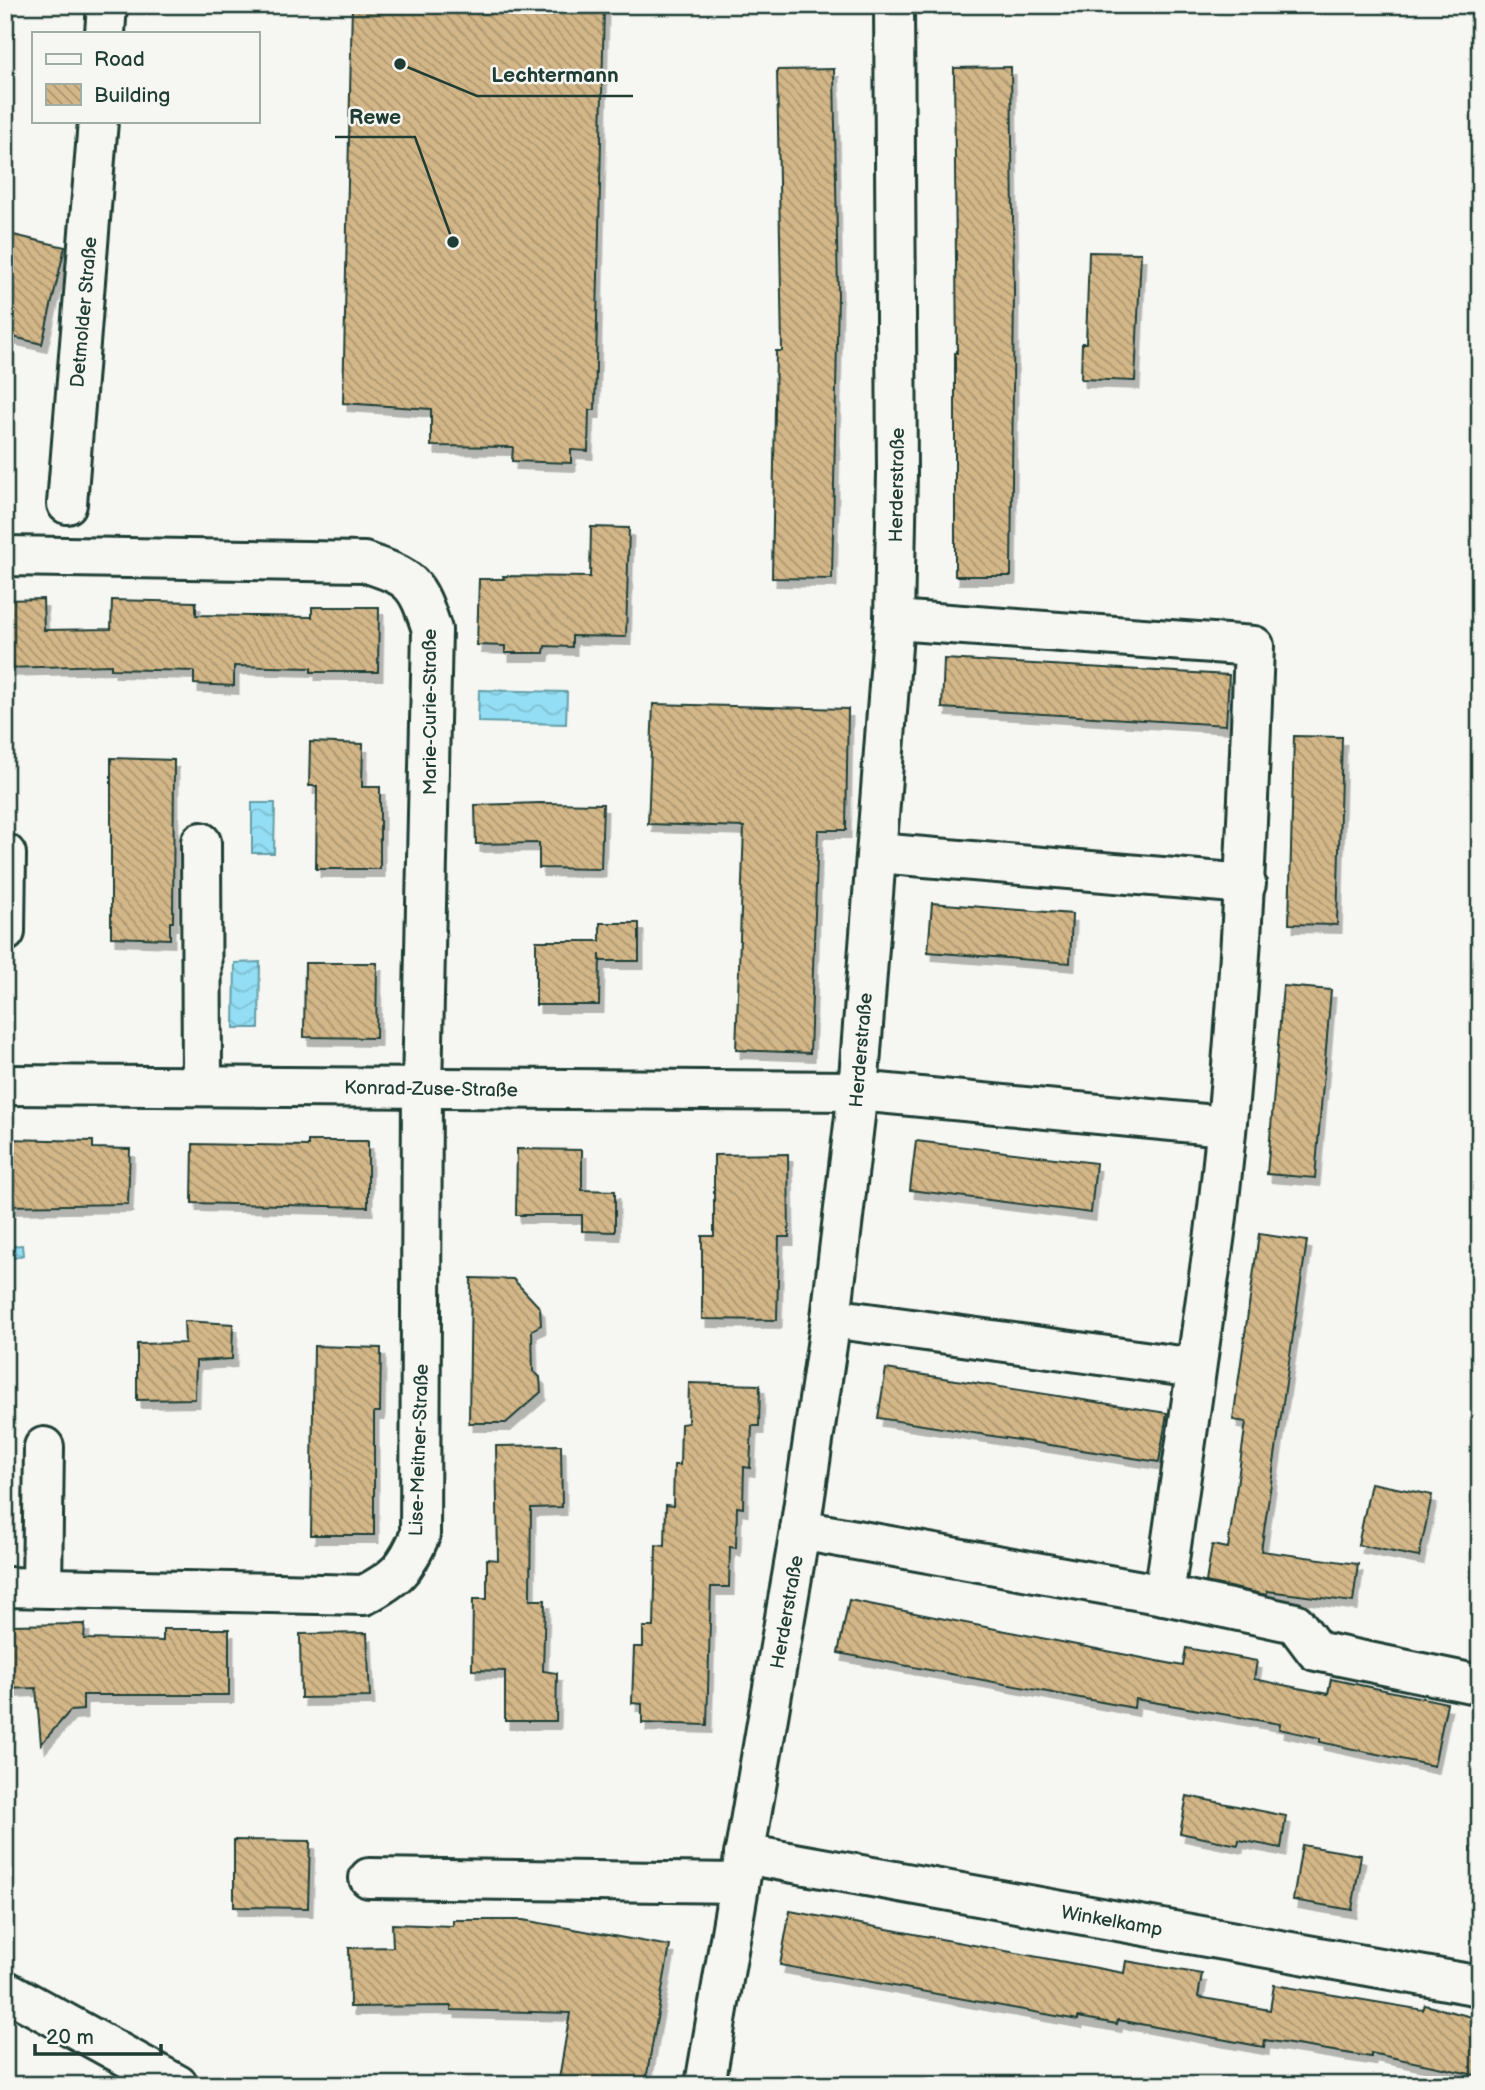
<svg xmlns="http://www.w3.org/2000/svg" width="1485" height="2090" font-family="'Balsamiq Sans',sans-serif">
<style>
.water{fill:url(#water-waves);stroke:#659ea7;stroke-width:2}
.building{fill:url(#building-back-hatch);stroke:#1f3d34;stroke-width:2;filter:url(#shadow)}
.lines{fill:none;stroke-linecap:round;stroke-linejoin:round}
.minor-casing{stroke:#1f3d34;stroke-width:44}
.minor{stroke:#f6f6f2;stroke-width:38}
.labels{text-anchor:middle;stroke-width:5;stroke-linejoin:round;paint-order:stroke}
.street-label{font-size:19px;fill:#1f3d34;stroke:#f6f6f2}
.leader{fill:none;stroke:#1f3d34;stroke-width:2.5}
.callout-dot{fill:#1f3d34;stroke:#f6f6f2;stroke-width:2.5}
.callout-label{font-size:21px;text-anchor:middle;font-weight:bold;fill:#1f3d34;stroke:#f6f6f2;stroke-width:5;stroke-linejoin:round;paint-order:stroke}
</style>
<defs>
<pattern id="water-waves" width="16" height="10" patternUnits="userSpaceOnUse" patternTransform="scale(1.75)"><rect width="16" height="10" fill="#93def4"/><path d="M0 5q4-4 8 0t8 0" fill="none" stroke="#7ebfd2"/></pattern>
<pattern id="building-back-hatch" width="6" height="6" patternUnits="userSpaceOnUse" patternTransform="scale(1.75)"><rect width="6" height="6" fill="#d4b788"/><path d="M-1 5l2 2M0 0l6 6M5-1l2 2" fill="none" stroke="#ab9670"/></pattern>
<filter id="shadow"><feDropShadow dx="4.5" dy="8" stdDeviation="0" flood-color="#0004"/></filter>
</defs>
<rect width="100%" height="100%" fill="#f6f6f2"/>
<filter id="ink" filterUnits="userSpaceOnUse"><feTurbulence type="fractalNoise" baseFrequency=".0143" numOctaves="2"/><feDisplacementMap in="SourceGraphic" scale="14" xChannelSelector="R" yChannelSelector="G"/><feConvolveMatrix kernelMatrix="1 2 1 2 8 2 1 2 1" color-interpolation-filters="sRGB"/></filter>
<g filter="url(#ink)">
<!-- water -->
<g class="water">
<path d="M 479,690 L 567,692 L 566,724 L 478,722 Z"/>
<path d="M 252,803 L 275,803 L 274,853 L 252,853 Z"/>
<path d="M 260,962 L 259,1028 L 234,1028 L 235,963 Z"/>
<path d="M 5,1243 L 10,1246 L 22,1245 L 23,1255 L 5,1261 Z"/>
</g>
<!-- building -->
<g class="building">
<path d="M 352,5 L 604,5 L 595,410 L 589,410 L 588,451 L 571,450 L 571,463 L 512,461 L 513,447 L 431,446 L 431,409 L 343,403 Z"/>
<path d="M 1011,67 L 1014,292 L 1011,576 L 955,576 L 955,353 L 957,353 L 954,68 Z"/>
<path d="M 834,69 L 838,295 L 832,579 L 772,578 L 776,351 L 782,351 L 777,70 Z"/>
<path d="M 5,233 L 65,247 L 42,344 L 5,335 Z"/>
<path d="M 1089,252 L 1141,253 L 1135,381 L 1081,379 L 1082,343 L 1086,343 Z"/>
<path d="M 591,527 L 629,528 L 626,637 L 572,636 L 572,647 L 545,646 L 544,653 L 505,653 L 505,646 L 477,645 L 479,579 L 504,579 L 503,576 L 590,577 Z"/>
<path d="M 43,599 L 44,630 L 111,629 L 112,600 L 196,602 L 196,615 L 312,617 L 312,607 L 379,607 L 378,672 L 311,672 L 311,668 L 234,666 L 234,686 L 194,684 L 194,671 L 111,669 L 111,665 L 5,668 L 5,600 Z"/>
<path d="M 944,659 L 1229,675 L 1226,725 L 942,708 Z"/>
<path d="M 653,704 L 848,709 L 846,830 L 818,830 L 810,1053 L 736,1050 L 744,827 L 648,824 Z"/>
<path d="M 1294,736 L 1342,737 L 1337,925 L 1289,924 Z"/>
<path d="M 310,742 L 363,744 L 362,787 L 380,787 L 380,869 L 316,869 L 317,786 L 309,786 Z"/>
<path d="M 111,758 L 174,760 L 173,922 L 170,922 L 170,939 L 111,937 Z"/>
<path d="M 540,803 L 603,804 L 601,869 L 539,868 L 539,843 L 476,844 L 475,805 Z"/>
<path d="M 932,903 L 1072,914 L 1070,963 L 928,952 Z"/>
<path d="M 600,923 L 639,923 L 639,961 L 600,961 L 600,954 L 599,1005 L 536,1005 L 536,941 L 600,941 Z"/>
<path d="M 305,963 L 377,963 L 376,1038 L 304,1037 Z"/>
<path d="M 1283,986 L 1331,990 L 1315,1178 L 1267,1174 Z"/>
<path d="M 5,1139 L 93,1141 L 93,1148 L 130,1149 L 128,1204 L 5,1206 Z"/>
<path d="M 308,1141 L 368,1141 L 368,1207 L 192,1203 L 193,1144 L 308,1146 Z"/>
<path d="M 916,1141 L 1096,1163 L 1091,1213 L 910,1190 Z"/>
<path d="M 517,1149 L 582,1150 L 582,1190 L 615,1191 L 615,1232 L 582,1231 L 582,1215 L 516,1215 Z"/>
<path d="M 788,1154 L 789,1237 L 779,1237 L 777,1320 L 702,1319 L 702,1236 L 714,1236 L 714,1155 Z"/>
<path d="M 1259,1234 L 1307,1241 L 1261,1551 L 1358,1564 L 1353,1602 L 1267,1591 L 1267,1595 L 1206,1582 L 1212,1545 L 1228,1548 L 1246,1422 L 1233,1420 Z"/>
<path d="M 471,1278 L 513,1279 L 540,1308 L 541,1325 L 532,1330 L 533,1371 L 540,1377 L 541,1392 L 506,1423 L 469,1423 Z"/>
<path d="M 184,1321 L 233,1324 L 232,1359 L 196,1361 L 195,1399 L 137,1400 L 137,1344 L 185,1343 Z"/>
<path d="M 314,1346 L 381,1348 L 380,1412 L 374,1412 L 374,1535 L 311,1535 Z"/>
<path d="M 886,1369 L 1167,1413 L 1159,1462 L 878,1418 Z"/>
<path d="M 689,1383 L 760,1385 L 759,1426 L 752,1426 L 750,1468 L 744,1467 L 743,1508 L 737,1507 L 736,1548 L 730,1547 L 729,1587 L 711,1587 L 707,1725 L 642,1723 L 642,1704 L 632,1703 L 634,1647 L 643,1647 L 643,1627 L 654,1627 L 656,1545 L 665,1546 L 666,1505 L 673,1506 L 674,1465 L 680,1465 L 681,1424 L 688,1423 Z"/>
<path d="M 561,1445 L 562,1507 L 531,1508 L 530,1600 L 545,1600 L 543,1671 L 557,1673 L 556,1721 L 505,1721 L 505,1671 L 472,1670 L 473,1599 L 487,1599 L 487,1559 L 498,1560 L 496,1446 Z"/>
<path d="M 1371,1483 L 1432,1495 L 1419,1557 L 1358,1545 Z"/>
<path d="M 849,1600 L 1183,1666 L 1186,1648 L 1257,1661 L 1254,1679 L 1328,1694 L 1331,1679 L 1447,1703 L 1434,1766 L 1320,1742 L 1320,1738 L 1279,1729 L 1280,1724 L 1135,1699 L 1134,1708 L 838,1653 Z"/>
<path d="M 85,1624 L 84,1639 L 163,1641 L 163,1629 L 229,1629 L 229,1695 L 83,1695 L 83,1710 L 70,1711 L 41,1744 L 36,1688 L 5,1689 L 5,1625 Z"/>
<path d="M 367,1633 L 370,1697 L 301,1698 L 300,1634 Z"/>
<path d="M 1187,1796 L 1286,1816 L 1281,1848 L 1239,1840 L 1238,1845 L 1180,1833 Z"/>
<path d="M 234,1840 L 310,1841 L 308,1908 L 234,1907 Z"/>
<path d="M 1302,1845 L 1361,1855 L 1352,1910 L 1293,1900 Z"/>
<path d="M 790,1911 L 1124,1973 L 1126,1961 L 1202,1974 L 1198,1997 L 1270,2010 L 1274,1985 L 1423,2010 L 1425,2005 L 1480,2019 L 1480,2076 L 1371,2053 L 1371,2057 L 1265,2040 L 1264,2047 L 1118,2020 L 1117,2024 L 1078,2017 L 1078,2020 L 780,1965 Z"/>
<path d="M 453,1920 L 523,1920 L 670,1946 L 645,2085 L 558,2085 L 570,2013 L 451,2010 L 451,2006 L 350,2007 L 349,1948 L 393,1947 L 392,1924 L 453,1926 Z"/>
</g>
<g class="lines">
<!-- minor casing -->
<g class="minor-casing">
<g id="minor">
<path d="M 105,33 L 107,5"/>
<path d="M 67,504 L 98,121"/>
<path d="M 5,556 L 364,562 C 412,578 416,581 432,630 L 422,1089 L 420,1535 C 406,1569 396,1578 364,1595 L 5,1587"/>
<path d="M 894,620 L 1254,646 C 1247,842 1239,1038 1215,1233 C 1199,1354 1181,1474 1164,1595 L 1295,1623 L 1316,1651 L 1480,1685"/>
<path d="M 201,842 L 202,1085"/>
<path d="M 877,853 L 1246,884"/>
<path d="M 5,932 L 6,854"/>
<path d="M 5,1085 L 858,1091 L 1225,1126"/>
<path d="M 831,1318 L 1195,1368"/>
<path d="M 800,1530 L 1164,1595"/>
<path d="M 42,1587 L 44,1447"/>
<path d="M 744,1854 L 1480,1986"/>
<path d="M 369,1878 L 739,1883"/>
<path d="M 5,1990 L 178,2085"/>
<path d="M 705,2085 L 800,1530 L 831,1318 L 858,1091 L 894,620 L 897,473 L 894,5"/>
</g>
</g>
<!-- minor -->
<use href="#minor" class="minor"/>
</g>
</g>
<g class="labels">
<!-- street labels -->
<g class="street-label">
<text transform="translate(83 312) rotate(-85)" y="7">Detmolder Straße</text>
<text transform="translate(896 485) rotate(-89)" y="7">Herderstraße</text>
<text transform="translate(429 712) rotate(-90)" y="7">Marie-Curie-Straße</text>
<text transform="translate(860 1050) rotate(-85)" y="7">Herderstraße</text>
<text transform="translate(431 1088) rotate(1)" y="7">Konrad-Zuse-Straße</text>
<text transform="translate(418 1450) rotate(-88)" y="7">Lise-Meitner-Straße</text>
<text transform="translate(786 1612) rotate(-80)" y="7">Herderstraße</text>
<text transform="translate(1112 1920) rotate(10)" y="7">Winkelkamp</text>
</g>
</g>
<!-- callouts -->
<path class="leader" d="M400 64L477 96H633M453 242L415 137H335"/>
<g class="callout-dot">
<circle cx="400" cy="64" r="7"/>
<circle cx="453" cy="242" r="7"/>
</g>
<g class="callout-label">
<text x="555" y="82">Lechtermann</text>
<text x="375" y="124">Rewe</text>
</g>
<!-- margin -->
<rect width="1485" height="2090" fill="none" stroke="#f6f6f2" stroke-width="28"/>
<rect x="14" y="14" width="1457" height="2062" fill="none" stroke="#1f3d34" stroke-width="2.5" filter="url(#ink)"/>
<!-- legend -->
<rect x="32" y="32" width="228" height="91" fill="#f6f6f2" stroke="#a0aca6" stroke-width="2"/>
<rect x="46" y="54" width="35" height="10" fill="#f6f6f2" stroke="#a0aca6" stroke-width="2"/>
<text x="94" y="66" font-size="21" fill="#1f3d34">Road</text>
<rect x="46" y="84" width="35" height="21" fill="url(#building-back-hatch)" stroke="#a0aca6" stroke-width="2"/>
<text x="94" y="102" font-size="21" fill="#1f3d34">Building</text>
<!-- scale -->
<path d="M35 2044v10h126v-10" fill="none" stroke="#1f3d34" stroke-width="3.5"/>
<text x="46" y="2044" font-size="21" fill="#1f3d34" stroke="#f6f6f2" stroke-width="5" paint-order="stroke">20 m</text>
</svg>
